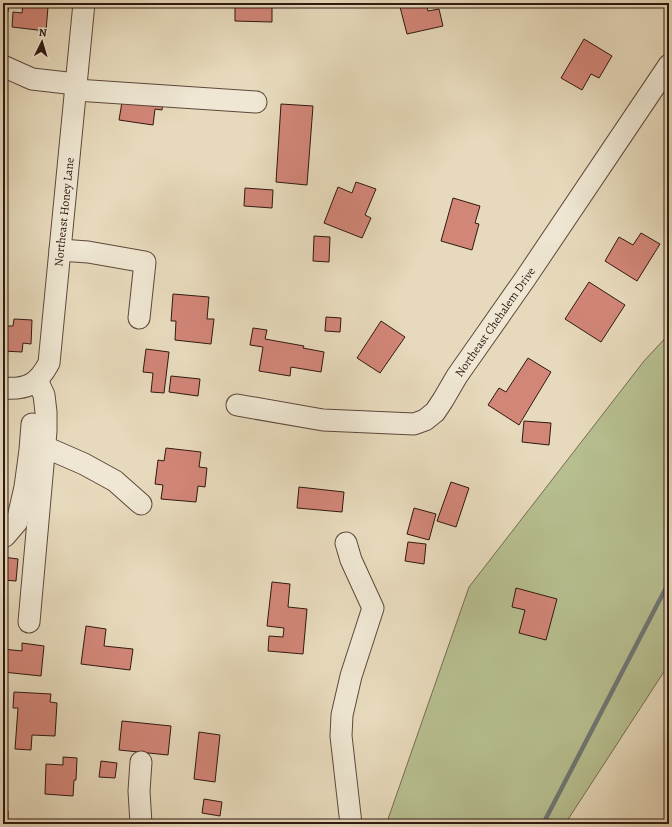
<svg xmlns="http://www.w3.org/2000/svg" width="672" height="827" font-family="Alegreya,serif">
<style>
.green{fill:#b7bf90;stroke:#746c50}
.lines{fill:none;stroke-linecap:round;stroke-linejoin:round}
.stream{stroke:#707875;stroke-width:4.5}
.building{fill:#d28678;stroke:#301810}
.minor-casing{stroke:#5e483b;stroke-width:23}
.minor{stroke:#efe7d3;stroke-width:21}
.labels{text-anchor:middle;stroke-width:3.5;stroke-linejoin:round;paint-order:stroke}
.street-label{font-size:12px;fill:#301810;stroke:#efe7d3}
</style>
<rect width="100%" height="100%" fill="#e7dabc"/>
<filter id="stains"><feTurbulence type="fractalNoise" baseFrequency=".005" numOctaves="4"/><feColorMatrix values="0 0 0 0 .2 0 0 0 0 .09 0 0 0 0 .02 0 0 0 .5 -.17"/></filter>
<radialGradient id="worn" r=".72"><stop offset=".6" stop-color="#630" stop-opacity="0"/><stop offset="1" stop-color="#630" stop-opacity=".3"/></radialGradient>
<!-- green -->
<path class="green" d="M 669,334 L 669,664 L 565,824 L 385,824 L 387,822 L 469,587 L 644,361 Z"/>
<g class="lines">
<!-- stream -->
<path class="stream" d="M 543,824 L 669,582"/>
</g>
<!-- building -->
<g class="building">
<path d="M 3,3 L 9,3 L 8,12 L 5,11 L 4,25 Z"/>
<path d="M 235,3 L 272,3 L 272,22 L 235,21 Z"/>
<path d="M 399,3 L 426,3 L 428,11 L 439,9 L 443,26 L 407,34 Z"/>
<path d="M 23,5 L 48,7 L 46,31 L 12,27 L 13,12 L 22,13 Z"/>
<path d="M 584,39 L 612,56 L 599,78 L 591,74 L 582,90 L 561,78 Z"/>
<path d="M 154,100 L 163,101 L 162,110 L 155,109 L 153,125 L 119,120 L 122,102 L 154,106 Z"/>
<path d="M 281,104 L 313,106 L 307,185 L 276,182 Z"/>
<path d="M 356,182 L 376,189 L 365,215 L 371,218 L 362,238 L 324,223 L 338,187 L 352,193 Z"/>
<path d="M 245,188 L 273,190 L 272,208 L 244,206 Z"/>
<path d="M 453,198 L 480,206 L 475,223 L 479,224 L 472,250 L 441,241 Z"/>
<path d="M 641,233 L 660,244 L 637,281 L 605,261 L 619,237 L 633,245 Z"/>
<path d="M 314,236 L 330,237 L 329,262 L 313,261 Z"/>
<path d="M 589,282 L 625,305 L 601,342 L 565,319 Z"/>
<path d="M 173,294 L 209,297 L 207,319 L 214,319 L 211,344 L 175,340 L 176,321 L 171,321 Z"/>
<path d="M 326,317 L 341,318 L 340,332 L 325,331 Z"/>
<path d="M 14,319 L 32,320 L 31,344 L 23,343 L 22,352 L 3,351 L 3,326 L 13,326 Z"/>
<path d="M 381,321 L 405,337 L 380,373 L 357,358 Z"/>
<path d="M 253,328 L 267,330 L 265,339 L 304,346 L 303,348 L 324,352 L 321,372 L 291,367 L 290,376 L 259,371 L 263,347 L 250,345 Z"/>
<path d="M 146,349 L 169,352 L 164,393 L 151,392 L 153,373 L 143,372 Z"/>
<path d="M 528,358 L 551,372 L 519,425 L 488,405 L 499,388 L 506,392 Z"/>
<path d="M 171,376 L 200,379 L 198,396 L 169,392 Z"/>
<path d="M 524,421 L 551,423 L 549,445 L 522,442 Z"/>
<path d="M 166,448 L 201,452 L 199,467 L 207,468 L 205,487 L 198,486 L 196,502 L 161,499 L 163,485 L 155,484 L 158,460 L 164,461 Z"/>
<path d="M 451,482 L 469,488 L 456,527 L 437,521 Z"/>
<path d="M 299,487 L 344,492 L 342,512 L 297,508 Z"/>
<path d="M 414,508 L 436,514 L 429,540 L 407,534 Z"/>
<path d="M 408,542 L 426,544 L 424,564 L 405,561 Z"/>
<path d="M 3,557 L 18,559 L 16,581 L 3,580 Z"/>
<path d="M 272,582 L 290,584 L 288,607 L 307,609 L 303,654 L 268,651 L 269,636 L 283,637 L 284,628 L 267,626 Z"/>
<path d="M 516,588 L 557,599 L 546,640 L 519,633 L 525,610 L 512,607 Z"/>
<path d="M 86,626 L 106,629 L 104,646 L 133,649 L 130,670 L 81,664 Z"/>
<path d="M 22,643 L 44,646 L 41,676 L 3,672 L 3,649 L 22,651 Z"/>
<path d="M 14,692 L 51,694 L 50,702 L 57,703 L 55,736 L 32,735 L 31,750 L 15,749 L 18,708 L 13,708 Z"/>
<path d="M 122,721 L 171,726 L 168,755 L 119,750 Z"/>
<path d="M 199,732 L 220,735 L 215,782 L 194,779 Z"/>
<path d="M 63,757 L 77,758 L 76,780 L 74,780 L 73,796 L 45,794 L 46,764 L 63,765 Z"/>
<path d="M 101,761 L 117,763 L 115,778 L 99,777 Z"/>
<path d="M 204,799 L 222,802 L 220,816 L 202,813 Z"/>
<path d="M 3,811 L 8,811 L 8,824 L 3,823 Z"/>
</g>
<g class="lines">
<!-- minor casing -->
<g class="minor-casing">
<g id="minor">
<path d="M 3,66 L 32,79 L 76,84"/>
<path d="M 76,90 L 256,102"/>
<path d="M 60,250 L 88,252 L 145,262 L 139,318"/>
<path d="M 3,388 C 27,390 38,384 49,363 L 84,3"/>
<path d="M 237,405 L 323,420 L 414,424 L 425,420 L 435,412 L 443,400 L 457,376 L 525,279 L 669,65"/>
<path d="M 45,447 L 84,464 L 115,481 L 141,504"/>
<path d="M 3,537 L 5,536 L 17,522 L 25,487 L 30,450 L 32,424"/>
<path d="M 346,543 L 351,560 L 373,608 L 351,676 L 342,715 L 341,736 L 351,824"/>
<path d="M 29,622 L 46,431 L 46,412 L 44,395 L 37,380"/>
<path d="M 141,824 L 139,791 L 141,762"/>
</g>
</g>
<!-- minor -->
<use href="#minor" class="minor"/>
</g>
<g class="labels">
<!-- street labels -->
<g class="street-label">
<text transform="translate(64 212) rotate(-84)" y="4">Northeast Honey Lane</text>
<text transform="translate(495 322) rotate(-55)" y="4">Northeast Chehalem Drive</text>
</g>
</g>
<!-- margin -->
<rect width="672" height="827" fill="none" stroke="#e7dabc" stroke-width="16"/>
<rect x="4" y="4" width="664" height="819" fill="none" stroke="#301810" stroke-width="2"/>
<rect x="8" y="8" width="656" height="811" fill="none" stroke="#301810"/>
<!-- north arrow -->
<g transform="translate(42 42) rotate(5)" stroke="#efe7d3" stroke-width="3" paint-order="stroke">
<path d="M0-3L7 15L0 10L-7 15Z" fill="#301810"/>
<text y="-6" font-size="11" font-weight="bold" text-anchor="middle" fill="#301810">N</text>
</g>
<rect width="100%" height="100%" filter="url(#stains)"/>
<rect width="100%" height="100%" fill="url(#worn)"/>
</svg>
